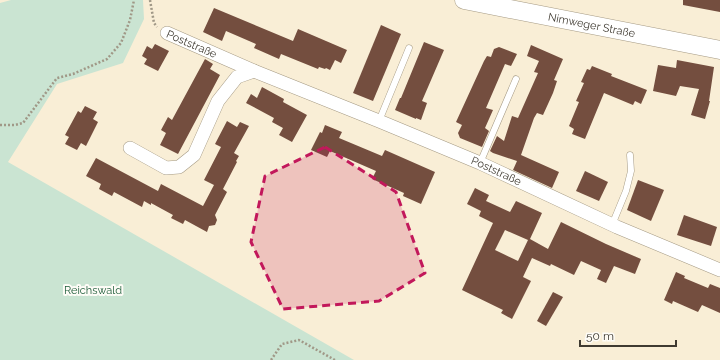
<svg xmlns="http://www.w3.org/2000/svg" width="720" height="360" font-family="Raleway,sans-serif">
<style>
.green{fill:#cae4d2}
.building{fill:#744e3f;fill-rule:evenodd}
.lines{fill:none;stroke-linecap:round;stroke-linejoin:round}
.service-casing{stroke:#a59a84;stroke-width:7}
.minor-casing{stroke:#a59a84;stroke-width:14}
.secondary-casing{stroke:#a59a84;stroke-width:19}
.path{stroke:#a09887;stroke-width:2.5;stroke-dasharray:2 2;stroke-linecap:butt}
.service{stroke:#fff;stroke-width:6}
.minor{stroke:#fff;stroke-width:13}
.secondary{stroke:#fff;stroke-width:18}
.marked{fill:#c2185b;fill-opacity:0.2;stroke:#c2185b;stroke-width:3;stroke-dasharray:8 5;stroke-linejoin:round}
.labels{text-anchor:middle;stroke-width:4;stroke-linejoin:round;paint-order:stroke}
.street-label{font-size:11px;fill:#3f3a31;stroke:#fefcf7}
.park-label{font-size:11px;fill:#1c5b38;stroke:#fefcf7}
</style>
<rect width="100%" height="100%" fill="#f9eed6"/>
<!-- green -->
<path class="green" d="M 11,0 L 143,0 L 144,19 L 123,63 L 57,84 L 8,162 L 354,360 L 0,360 L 0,3 Z"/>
<!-- building -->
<g class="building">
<path d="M 683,0 L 720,0 L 720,12 L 683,5 Z"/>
<path d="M 214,8 L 293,41 L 298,29 L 347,50 L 341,63 L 335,60 L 330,70 L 326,68 L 325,69 L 319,67 L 318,69 L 281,54 L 279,59 L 254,48 L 256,44 L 226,31 L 222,41 L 203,32 Z"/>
<path d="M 381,25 L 401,34 L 373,101 L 353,93 Z"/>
<path d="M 424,42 L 444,50 L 422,101 L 427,103 L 421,120 L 416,118 L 416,119 L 395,110 L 400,98 L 401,98 Z"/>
<path d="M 155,44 L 169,51 L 158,71 L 144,64 L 147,59 L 142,56 L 147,46 L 152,49 Z"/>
<path d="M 531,45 L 563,59 L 554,80 L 557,81 L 553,93 L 543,115 L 537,113 L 534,118 L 521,155 L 559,172 L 552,188 L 513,170 L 517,161 L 493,153 L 490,151 L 497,136 L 504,141 L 512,116 L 518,118 L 538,73 L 534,72 L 539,61 L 527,56 Z"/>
<path d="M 499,47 L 517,54 L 511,66 L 505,64 L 486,108 L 493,110 L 485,128 L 489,131 L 482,147 L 460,138 L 458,133 L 462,125 L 456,122 L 484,61 L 487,56 L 491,57 L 494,49 Z"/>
<path d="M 205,59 L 213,64 L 210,69 L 220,75 L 178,154 L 160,145 L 166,133 L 161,130 L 168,117 L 172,120 Z"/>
<path d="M 677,60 L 714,67 L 709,101 L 710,101 L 705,119 L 691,115 L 699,89 L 680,86 L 676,96 L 653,91 L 658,65 L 676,68 Z"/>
<path d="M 592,66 L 612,74 L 611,76 L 647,90 L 641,104 L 635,101 L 633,105 L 604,93 L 585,139 L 572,134 L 574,129 L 569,126 L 579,102 L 576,101 L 584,83 L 581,82 L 587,69 L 590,70 Z"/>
<path d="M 262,87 L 284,99 L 283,102 L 307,115 L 292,142 L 279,135 L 283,128 L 272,122 L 274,118 L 246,103 L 251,94 L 257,98 Z"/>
<path d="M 85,106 L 97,112 L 93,119 L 98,122 L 86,146 L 81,143 L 77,150 L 65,144 L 69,137 L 65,135 L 78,111 L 81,113 Z"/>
<path d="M 227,121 L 237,127 L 240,122 L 249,126 L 234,153 L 239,156 L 236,161 L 237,162 L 223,189 L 227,192 L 215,215 L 217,220 L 215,225 L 209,226 L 207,232 L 185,220 L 183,224 L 171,218 L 173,215 L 151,203 L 151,205 L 144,201 L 142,207 L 114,192 L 112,196 L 99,189 L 101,184 L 86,176 L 96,158 L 158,191 L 161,184 L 203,206 L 214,185 L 204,180 L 221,147 L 215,144 Z"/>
<path d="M 325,125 L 342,132 L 339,138 L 382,156 L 385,150 L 435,172 L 421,204 L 403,196 L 404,193 L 372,179 L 376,171 L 330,151 L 327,157 L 311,150 L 320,132 L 322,133 Z"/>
<path d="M 585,171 L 608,182 L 599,201 L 576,191 Z"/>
<path d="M 638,180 L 664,190 L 651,221 L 627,210 Z"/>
<path d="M 475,188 L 489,195 L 486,201 L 510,212 L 516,201 L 542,213 L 530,239 L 548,249 L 561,222 L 606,244 L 641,259 L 635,274 L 614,266 L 606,283 L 597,279 L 601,270 L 581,261 L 574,275 L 551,264 L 550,266 L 532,258 L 523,277 L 531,281 L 512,319 L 501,313 L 503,310 L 462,290 L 493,223 L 479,216 L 481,211 L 467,204 ZM 505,230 L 528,240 L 518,261 L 495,250 Z"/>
<path d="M 684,215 L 717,227 L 711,246 L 677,235 Z"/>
<path d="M 676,272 L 685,276 L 684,278 L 708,288 L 710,284 L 720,288 L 720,313 L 702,305 L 698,312 L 673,301 L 672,304 L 664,300 Z"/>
<path d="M 553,292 L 563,297 L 546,326 L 537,321 Z"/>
</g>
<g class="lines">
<!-- service casing -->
<g class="service-casing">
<g id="service">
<path d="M 379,121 L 409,48"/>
<path d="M 480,163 L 516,79"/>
<path d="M 612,225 L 626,191 L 631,171 L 630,155"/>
</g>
</g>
<!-- minor casing -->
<g class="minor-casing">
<g id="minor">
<path id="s1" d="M 167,33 L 254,71 L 379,121 L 480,163 L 617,227 L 720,270"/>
<path d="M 130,148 L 166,168 L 179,167 L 194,155 L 218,101 L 237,77 L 254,71"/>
</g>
</g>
<!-- secondary casing -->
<g class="secondary-casing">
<g id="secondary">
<path id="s2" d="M 464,0 L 720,50"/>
</g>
</g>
<!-- path -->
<g class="path">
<path d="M 150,0 L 154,23 L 157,27"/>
<path d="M 0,125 L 15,125 L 23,123 L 57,78 L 73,74 L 107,59 L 121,43 L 130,20 L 134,0"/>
<path d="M 271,360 L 282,344 L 299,340 L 335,360"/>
</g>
<!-- service -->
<use href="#service" class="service"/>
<!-- minor -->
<use href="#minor" class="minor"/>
<!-- secondary -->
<use href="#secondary" class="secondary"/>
</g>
<!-- marked area -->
<path class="marked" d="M 325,147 L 396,192 L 425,273 L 379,301 L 283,309 L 251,242 L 265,176 Z"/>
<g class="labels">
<!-- street labels -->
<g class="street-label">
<text dy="4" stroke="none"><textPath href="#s2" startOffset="130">Nimweger Straße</textPath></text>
<text dy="4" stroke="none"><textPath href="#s1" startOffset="27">Poststraße</textPath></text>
<text dy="4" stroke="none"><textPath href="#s1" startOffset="357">Poststraße</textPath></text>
</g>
<!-- park labels -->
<g class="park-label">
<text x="93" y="294">Reichswald</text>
</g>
</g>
<!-- scale -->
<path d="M580 340v6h96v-6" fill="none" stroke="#3f3a31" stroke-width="2"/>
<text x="586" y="340" font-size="12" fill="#3f3a31" stroke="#fefcf7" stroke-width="3" paint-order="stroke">50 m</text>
</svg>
